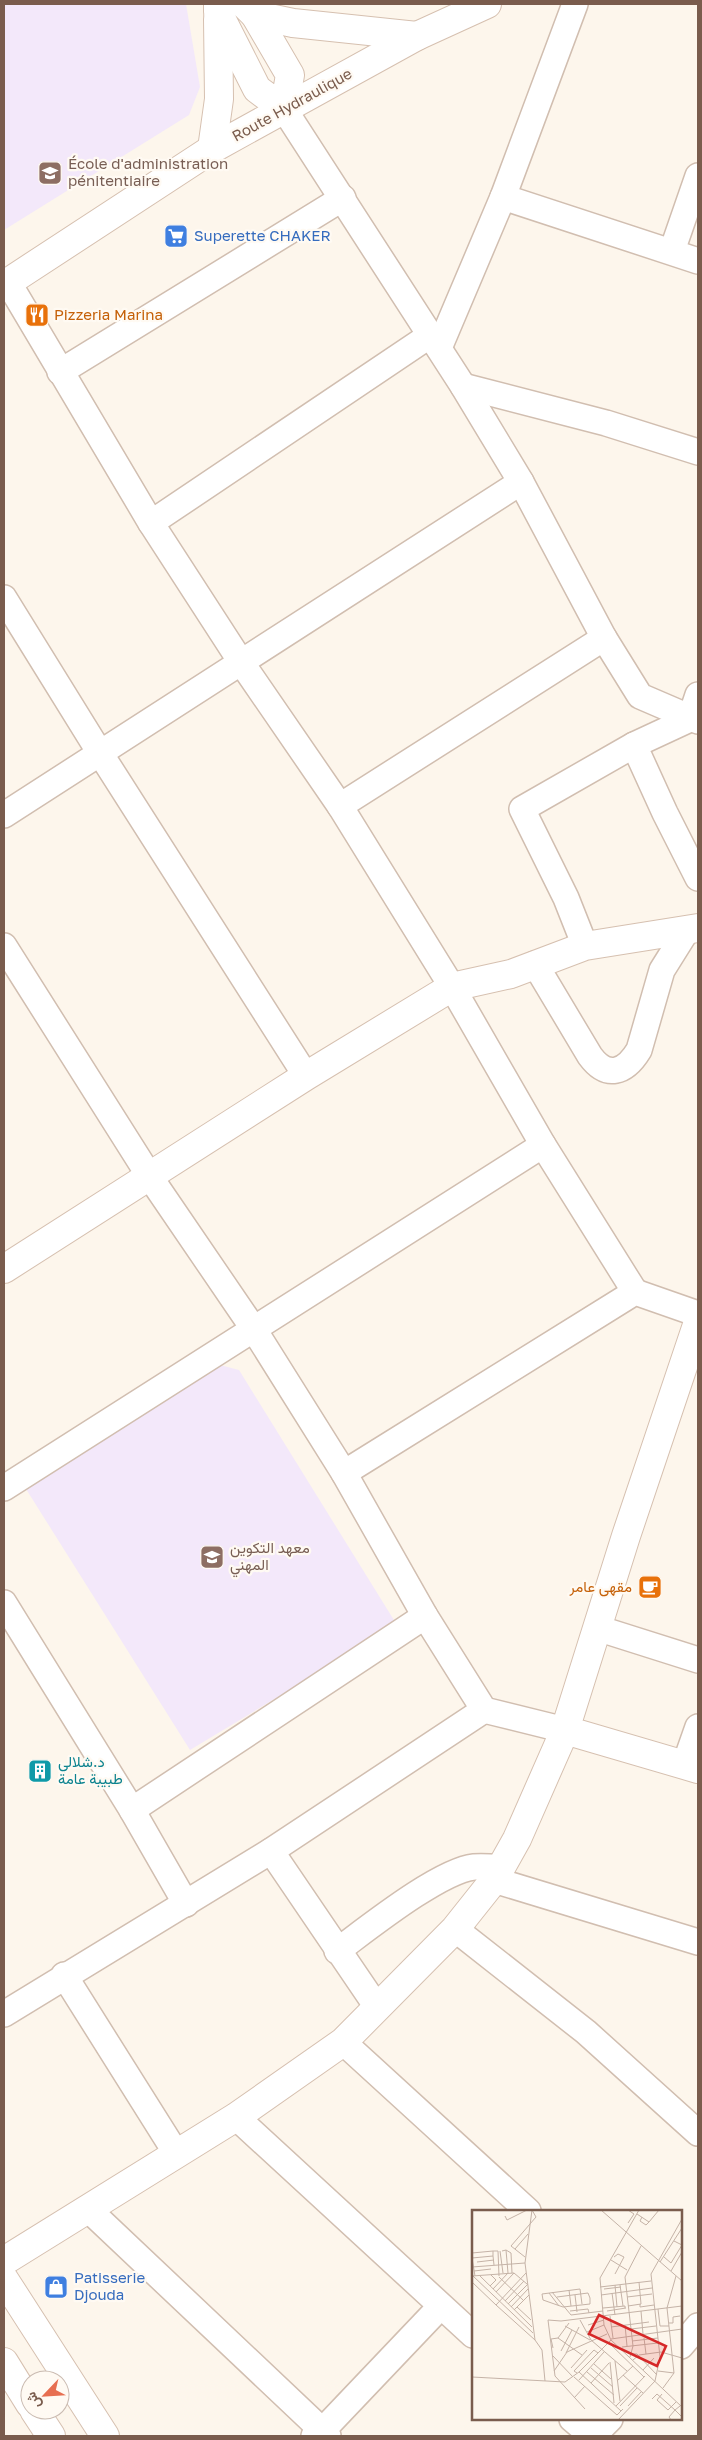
<svg xmlns="http://www.w3.org/2000/svg" width="702" height="2440" font-family="'Golos Text',Vazirmatn,sans-serif">
<style>
.education{fill:#f3e8fa}
.lines{fill:none;stroke-linecap:round;stroke-linejoin:round}
.street-casing{stroke:#d1beb0;stroke-width:28}
.secondary-casing{stroke:#d6c0b0;stroke-width:30}
.street{stroke:#fff;stroke-width:25}
.secondary{stroke:#fff;stroke-width:28}
.labels{text-anchor:middle;stroke-width:4.5;stroke-linejoin:round;paint-order:stroke}
.street-label{font-size:15px;fill:#7a5c4d;stroke:#fffaf3}
.education-label{font-size:15px;fill:#785e54;stroke:#fffaf3;text-anchor:start}
.shop-label{font-size:15px;fill:#366cbe;stroke:#fffaf3;text-anchor:start}
.food-label{font-size:15px;fill:#c56008;stroke:#fffaf3;text-anchor:start}
.culture-label{font-size:15px;fill:#0d838f;stroke:#fffaf3;text-anchor:start}
.inset-road{fill:none;stroke:#c5b3a7;stroke-width:1}
.view{fill:#d62828;fill-opacity:0.15;stroke:#d62828;stroke-width:2.5}
.inset-edge{fill:none;stroke:#7a5c4d;stroke-width:2.5}
</style>
<rect width="100%" height="100%" fill="#fdf6ec"/>
<!-- education -->
<g class="education">
<path d="M 4,4 L 186,4 L 200,87 L 189,115 L 4,230 Z"/>
<path d="M 220,1365 L 239,1370 L 397,1625 L 190,1750 L 26,1489 Z"/>
</g>
<g class="lines">
<!-- street casing -->
<g class="street-casing">
<g id="street">
<path d="M 284,109 L 463,386 L 521,482 L 604,638 L 640,696 L 698,721"/>
<path d="M 503,197 L 698,261"/>
<path d="M 672,251 L 698,176"/>
<path d="M 8,282 L 151,523 L 241,662 L 340,806 L 452,987 L 543,1145 L 635,1292"/>
<path d="M 439,348 L 503,197 L 575,4"/>
<path d="M 60,372 L 343,198"/>
<path d="M 463,386 L 606,423 L 698,452"/>
<path d="M 151,523 L 429,336"/>
<path d="M 4,598 L 100,753 L 306,1076"/>
<path d="M 698,695 L 690,719 L 634,745 L 665,813 L 698,878"/>
<path d="M 340,806 L 604,638"/>
<path d="M 4,815 L 521,482"/>
<path d="M 4,946 L 150,1177 L 253,1328 L 344,1473 L 425,1616 L 484,1710 L 565,1730"/>
<path d="M 585,946 L 566,898 L 522,809 L 634,745"/>
<path d="M 535,964 L 590,1056 C 607,1079 625,1073 639,1050 L 662,970 L 687,930"/>
<path d="M 344,1473 L 635,1292 L 698,1314"/>
<path d="M 4,1488 L 543,1145"/>
<path d="M 4,1603 L 132,1810 L 186,1904"/>
<path d="M 597,1628 L 698,1660"/>
<path d="M 685,1764 L 698,1727"/>
<path d="M 132,1810 L 425,1616"/>
<path d="M 271,1851 L 377,2007"/>
<path d="M 494,1880 L 698,1942"/>
<path d="M 455,1929 L 586,2032 L 698,2133"/>
<path d="M 337,1951 C 367,1929 439,1871 474,1867 C 482,1866 492,1867 501,1868"/>
<path d="M 64,1975 L 176,2153"/>
<path d="M 4,2014 L 271,1851 L 484,1710"/>
<path d="M 343,2042 L 528,2211"/>
<path d="M 236,2117 L 473,2335"/>
<path d="M 89,2210 L 328,2436"/>
<path d="M 681,2346 L 698,2326"/>
<path d="M 572,2419 L 592,2436"/>
<path d="M 314,2436 L 323,2430 L 440,2307"/>
<path d="M 593,2436 L 610,2419"/>
</g>
</g>
<!-- secondary casing -->
<g class="secondary-casing">
<g id="secondary">
<path d="M 218,4 L 218,12 L 257,89 L 284,109 L 290,75 L 255,15 L 244,4"/>
<path d="M 255,15 L 293,23 L 417,36"/>
<path d="M 212,149 L 219,99 L 218,19"/>
<path d="M 4,285 L 212,149 L 417,36 L 487,4"/>
<path d="M 4,1269 L 306,1076 L 452,987 L 511,974 L 585,946 L 698,928"/>
<path d="M 698,1322 L 626,1536 L 565,1730 L 698,1769"/>
<path d="M 4,2261 L 236,2117 L 343,2042 L 455,1929 L 494,1880 L 517,1839 L 565,1730"/>
<path d="M 4,2279 L 105,2436"/>
<path d="M 4,2362 L 30,2404"/>
<path d="M 34,2410 L 51,2436"/>
</g>
</g>
<!-- street -->
<use href="#street" class="street"/>
<!-- secondary -->
<use href="#secondary" class="secondary"/>
</g>
<!-- icons -->
<defs>
<g id="school-square" transform="scale(1.25)"><rect x="-9" y="-9" width="18" height="18" rx="4" fill="#8d6e63" stroke="#fffaf3"/><path d="M0-5L7-2L0 1L-7-2ZM-4 1L0 2.5L4 1V4Q0 6-4 4Z" fill="#fff"/></g>
<g id="supermarket-square" transform="scale(1.25)"><rect x="-9" y="-9" width="18" height="18" rx="4" fill="#3f7fe0" stroke="#fffaf3"/><path d="M-6-5.5h2.5l.6 2H6L4.5 2H-2.5L-4.4-4H-6ZM-1.5 3.2a1.3 1.3 0 1 0 .1 0ZM3 3.2a1.3 1.3 0 1 0 .1 0Z" fill="#fff"/></g>
<g id="restaurant-square" transform="scale(1.25)"><rect x="-9" y="-9" width="18" height="18" rx="4" fill="#e8710a" stroke="#fffaf3"/><path d="M-5-6h1v4h1v-4h1v4h1v-4h1v5L-1.5 .5V6h-2V.5L-5-1ZM5-6V6H3V1.5H1.5Q1.5-4 5-6Z" fill="#fff"/></g>
<g id="university-square" transform="scale(1.25)"><rect x="-9" y="-9" width="18" height="18" rx="4" fill="#8d6e63" stroke="#fffaf3"/><path d="M0-5L7-2L0 1L-7-2ZM-4 1L0 2.5L4 1V4Q0 6-4 4Z" fill="#fff"/></g>
<g id="cafe-square" transform="scale(1.25)"><rect x="-9" y="-9" width="18" height="18" rx="4" fill="#e8710a" stroke="#fffaf3"/><path d="M-5.5-4.5H6V0H3Q3 3.5 0 3.5H-2.5Q-5.5 3.5-5.5 0ZM3-3.2v2h1.7v-2ZM-6 4.5H4V6H-6Z" fill="#fff"/></g>
<g id="building-square" transform="scale(1.25)"><rect x="-9" y="-9" width="18" height="18" rx="4" fill="#0f9aa8" stroke="#fffaf3"/><path d="M-4-6H4V6H1V3H-1V6H-4ZM-2.5-4.3h1.7v1.8h-1.7ZM.8-4.3h1.7v1.8H.8ZM-2.5-1h1.7V.8h-1.7ZM.8-1h1.7V.8H.8Z" fill="#fff"/></g>
<g id="shop-square" transform="scale(1.25)"><rect x="-9" y="-9" width="18" height="18" rx="4" fill="#3f7fe0" stroke="#fffaf3"/><path d="M-5-2.5h2.3a2.7 3.5 0 0 1 5.4 0H5L5.5 6h-11ZM-1.5-2.5h3a1.5 2.3 0 0 0-3 0Z" fill="#fff"/></g>
</defs>
<g fill-rule="evenodd">
<use href="#school-square" x="50" y="173"/>
<use href="#supermarket-square" x="176" y="236"/>
<use href="#restaurant-square" x="37" y="315"/>
<use href="#university-square" x="212" y="1557"/>
<use href="#cafe-square" x="650" y="1587"/>
<use href="#building-square" x="40" y="1771"/>
<use href="#shop-square" x="56" y="2287"/>
</g>
<g class="labels">
<!-- street labels -->
<g class="street-label">
<text transform="translate(292 105) rotate(-29)" y="5">Route Hydraulique</text>
</g>
<!-- education labels -->
<g class="education-label">
<text x="68" y="169">École d'administration<tspan x="68" dy="17">pénitentiaire</tspan></text>
<text x="230" y="1553">معهد التكوين<tspan x="230" dy="17">المهني</tspan></text>
</g>
<!-- shop labels -->
<g class="shop-label">
<text x="194" y="241">Superette CHAKER</text>
<text x="74" y="2283">Patisserie<tspan x="74" dy="17">Djouda</tspan></text>
</g>
<!-- food labels -->
<g class="food-label">
<text x="54" y="320">Pizzeria Marina</text>
<text x="632" y="1592" text-anchor="end">مقهى عامر</text>
</g>
<!-- culture labels -->
<g class="culture-label">
<text x="58" y="1767">د.شلالي<tspan x="58" dy="17">طبيبة عامة</tspan></text>
</g>
</g>
<!-- overview -->
<g transform="translate(472 2210)">
<rect width="210" height="210" fill="#fdf6ec"/>
<path class="inset-road" d="M 60,0 L 53,53 L 63,130 L 70,140 L 73,171M 129,0 L 210,71M 156,0 L 162,4 L 156,13M 165,4 L 177,12 L 187,0M 33,6 L 35,10 L 55,0M 170,7 L 168,11 L 174,15 L 177,12M 43,39 L 56,24M 34,40 L 39,43 L 40,63M 21,41 L 26,41 L 27,66M 28,41 L 31,63M 53,47 L 39,36 L 64,7 L 60,0M 142,47 L 146,44 L 152,47 L 143,64M 192,47 L 199,53 L 210,35 L 202,31M 0,48 L 0,43 L 21,41 L 21,46M 139,50 L 155,60M 5,52 L 22,50M 188,52 L 210,18M 0,57 L 53,53M 2,61 L 19,59M 199,61 L 210,42M 54,63 L 24,95 L 63,130M 7,65 L 60,117M 0,66 L 42,63 L 55,74M 1,66 L 61,123M 3,66 L 0,48 L 21,46 L 22,55M 27,67 L 51,90M 0,72 L 24,95M 143,75 L 145,97M 148,75 L 151,96M 18,76 L 24,70 L 19,65M 128,77 L 179,71M 21,79 L 36,63 L 34,40 L 30,41M 132,79 L 149,77M 97,80 L 99,96M 24,82 L 42,63M 80,82 L 99,105 L 131,101M 77,83 L 87,96M 140,83 L 143,105M 103,85 L 105,102M 129,85 L 180,78M 85,87 L 116,83 L 118,88M 155,87 L 180,84M 33,91 L 52,71M 36,94 L 56,74M 110,94 L 108,79 L 70,84 L 71,90 L 91,97 L 118,94 L 118,88M 168,94 L 168,97 L 182,95M 156,96 L 169,94 L 167,72M 39,97 L 56,79M 45,97 L 59,110M 131,98 L 153,96 L 153,98M 186,99 L 188,116 L 197,116M 42,100 L 57,85M 98,101 L 116,99 L 117,103M 135,101 L 154,98M 169,101 L 171,124M 138,106 L 141,128M 108,110 L 119,130 L 155,161M 197,113 L 201,113 L 201,107 L 208,106M 116,115 L 132,110M 153,115 L 155,136M 93,116 L 118,130M 139,117 L 177,112M 159,119 L 184,116M 115,122 L 132,115M 86,128 L 110,145M 172,128 L 174,144M 139,129 L 210,119M 139,130 L 132,115 L 128,68 L 167,0M 160,131 L 186,128M 136,132 L 172,167M 150,137 L 186,133M 81,138 L 79,129 L 86,128 L 97,113M 89,141 L 100,120M 94,143 L 107,117M 159,144 L 165,144 L 185,165M 81,146 L 101,167M 158,147 L 161,136 L 153,67 L 169,36M 161,150 L 167,145 L 189,142 L 210,148M 143,151 L 148,191M 138,152 L 142,193M 122,154 L 139,169M 99,158 L 115,140M 119,158 L 141,177M 171,160 L 182,148M 82,161 L 95,142 L 135,124M 186,161 L 202,163M 107,162 L 149,201M 115,162 L 142,185M 105,163 L 102,161 L 122,140 L 126,143M 151,165 L 171,183M 0,167 L 93,172 L 107,162 L 139,130 L 210,197M 102,167 L 145,205 L 151,199M 107,170 L 132,142M 145,171 L 161,156M 183,171 L 188,147 L 179,64 L 210,9M 119,173 L 137,153M 191,178 L 202,163 L 195,98 L 204,66M 190,184 L 185,190 L 196,200 L 204,192M 102,188 L 113,176M 180,189 L 185,184 L 203,200 L 208,196M 144,196 L 173,166M 148,196 L 165,178M 156,196 L 169,182M 113,199 L 83,166 L 76,110 L 89,111 L 210,96M 146,210 L 183,171M 199,210 L 197,207 L 203,200 L 210,207"/>
<path class="view" d="M 127,105 L 194,136 L 185,156 L 117,124 Z"/>
<rect width="210" height="210" class="inset-edge"/>
</g>
<!-- border -->
<rect width="702" height="2440" fill="none" stroke="#7a5c4d" stroke-width="10"/>
<!-- north arrow -->
<g transform="translate(45 2395) rotate(245)"><circle r="24" fill="#fffaf3" stroke="#cabbb1"/>
<path d="M0-4L9 19L0 12L-9 19Z" fill="#e76f51"/>
<text y="-8" font-size="14" font-weight="bold" text-anchor="middle" fill="#7a5c4d">ش</text>
</g>
</svg>
